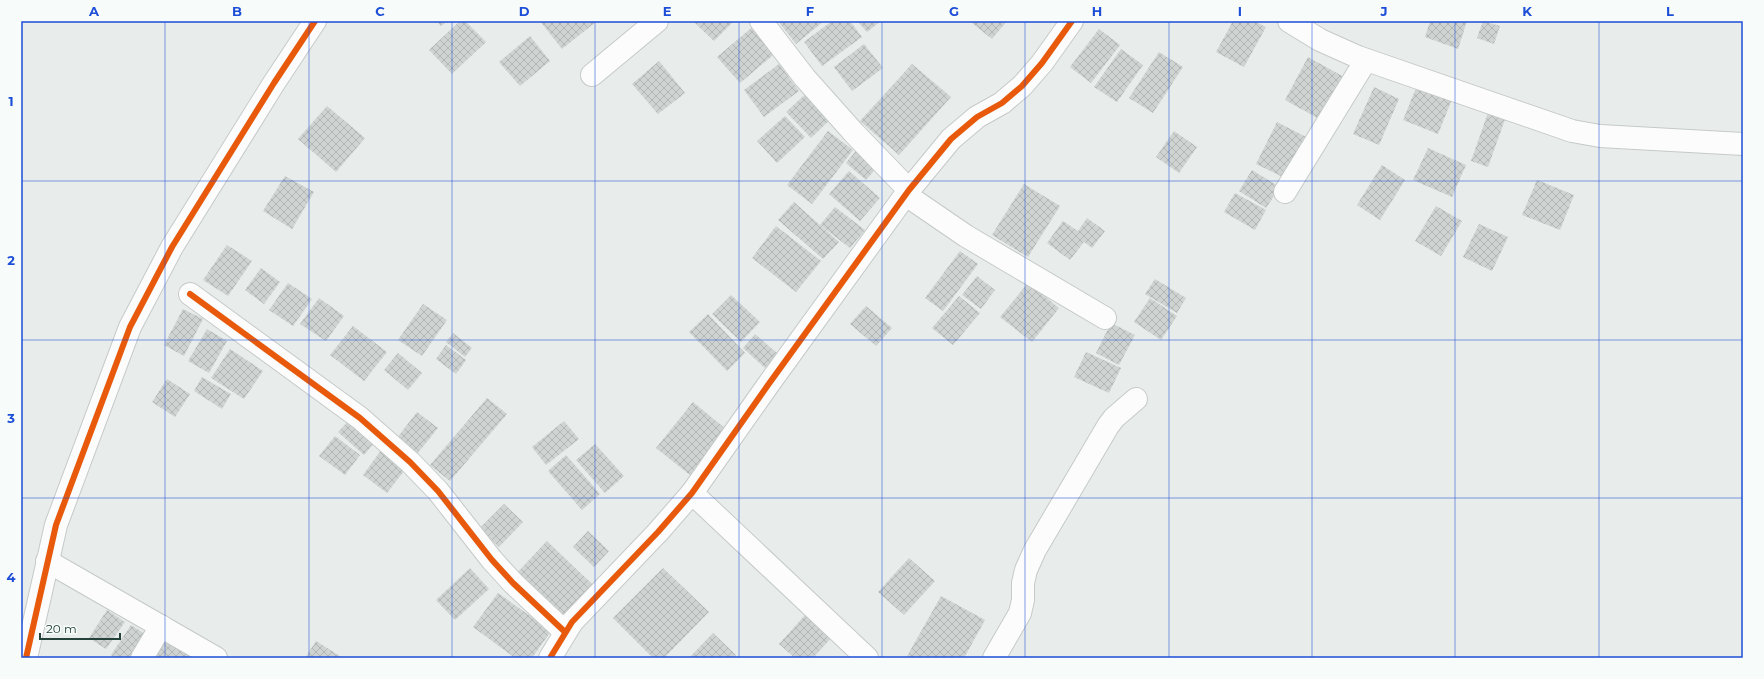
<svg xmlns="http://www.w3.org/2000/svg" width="1764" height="679" font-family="Montserrat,sans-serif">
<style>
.building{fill:url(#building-cross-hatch)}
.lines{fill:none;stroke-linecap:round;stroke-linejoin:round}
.street-casing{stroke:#c5cac8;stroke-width:24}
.street{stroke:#fcfcfc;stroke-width:22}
.cycleway-casing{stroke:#f7fbf9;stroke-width:8}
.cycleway{stroke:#e8590c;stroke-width:6}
.grid{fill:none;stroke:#1d4ed8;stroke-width:1;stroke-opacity:0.55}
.neatline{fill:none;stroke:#1d4ed8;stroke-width:1.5}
.grid-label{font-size:13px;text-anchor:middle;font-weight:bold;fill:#1d4ed8}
</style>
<defs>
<pattern id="building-cross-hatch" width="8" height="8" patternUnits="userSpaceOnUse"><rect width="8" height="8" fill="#cfd4d2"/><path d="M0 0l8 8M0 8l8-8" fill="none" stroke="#b2b7b5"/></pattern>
</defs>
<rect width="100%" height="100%" fill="#e8edeb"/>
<!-- building -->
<g class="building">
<path d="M 437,21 L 448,21 L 441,26 Z"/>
<path d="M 460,21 L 465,21 L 486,42 L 452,74 L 429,50 Z"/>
<path d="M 540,21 L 597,21 L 562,49 Z"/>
<path d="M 693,21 L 734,21 L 714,41 Z"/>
<path d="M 778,21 L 824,21 L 796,44 Z"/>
<path d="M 832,21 L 850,21 L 862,37 L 822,66 L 804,42 Z"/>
<path d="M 857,21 L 881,21 L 867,32 Z"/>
<path d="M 973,21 L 1007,21 L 992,39 L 972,23 Z"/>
<path d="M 1233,21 L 1254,21 L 1266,27 L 1244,67 L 1216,52 Z"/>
<path d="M 1430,21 L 1467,21 L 1458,49 L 1425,37 Z"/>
<path d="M 1483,21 L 1500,26 L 1494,44 L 1477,38 Z"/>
<path d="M 756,24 L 779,50 L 740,83 L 717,57 Z"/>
<path d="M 1099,29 L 1120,45 L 1091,83 L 1070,67 Z"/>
<path d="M 530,36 L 550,61 L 520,86 L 499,62 Z"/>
<path d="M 864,44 L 883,68 L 852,91 L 834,67 Z"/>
<path d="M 1121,49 L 1143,65 L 1117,102 L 1094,87 Z"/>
<path d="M 1159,52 L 1183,67 L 1153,113 L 1129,98 Z"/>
<path d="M 1308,57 L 1344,77 L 1321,120 L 1285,100 Z"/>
<path d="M 659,61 L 685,93 L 658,114 L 632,84 Z"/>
<path d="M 779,64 L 799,91 L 764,117 L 744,90 Z"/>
<path d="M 912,64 L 951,97 L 899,155 L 860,121 Z"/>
<path d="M 1418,83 L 1453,97 L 1438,134 L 1403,120 Z"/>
<path d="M 1374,87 L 1399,99 L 1379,145 L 1353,134 Z"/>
<path d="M 811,89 L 835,115 L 811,138 L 786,112 Z"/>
<path d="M 327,106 L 365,138 L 336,172 L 298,139 Z"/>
<path d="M 1490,107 L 1507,114 L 1488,167 L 1471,161 Z"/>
<path d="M 785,116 L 805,137 L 777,163 L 757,141 Z"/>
<path d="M 1277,122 L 1308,138 L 1287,179 L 1256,164 Z"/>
<path d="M 828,131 L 853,150 L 812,204 L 787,185 Z"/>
<path d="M 1174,131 L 1197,147 L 1179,173 L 1156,157 Z"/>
<path d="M 858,148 L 879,165 L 866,180 L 846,163 Z"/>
<path d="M 1428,148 L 1466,165 L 1452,197 L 1413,180 Z"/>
<path d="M 1382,165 L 1405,180 L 1380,220 L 1357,205 Z"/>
<path d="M 1252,170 L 1280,187 L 1266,208 L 1239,191 Z"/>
<path d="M 849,171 L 880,198 L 860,221 L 829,194 Z"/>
<path d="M 285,176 L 314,192 L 292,229 L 263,211 Z"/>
<path d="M 1537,180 L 1574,195 L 1560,230 L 1522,215 Z"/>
<path d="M 1024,184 L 1060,206 L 1028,257 L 992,235 Z"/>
<path d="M 1235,193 L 1266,210 L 1255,230 L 1224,212 Z"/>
<path d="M 794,202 L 839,242 L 823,259 L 778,220 Z"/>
<path d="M 1436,206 L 1462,221 L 1441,256 L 1415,241 Z"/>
<path d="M 835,207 L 865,230 L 850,248 L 820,225 Z"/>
<path d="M 1087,218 L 1105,231 L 1092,248 L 1084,242 L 1070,260 L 1047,243 L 1063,221 L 1078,231 Z"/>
<path d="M 1479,224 L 1508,237 L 1492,271 L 1463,257 Z"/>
<path d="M 776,226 L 821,261 L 796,292 L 752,258 Z"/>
<path d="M 227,245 L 252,261 L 228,296 L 203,280 Z"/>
<path d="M 960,251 L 978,264 L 943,311 L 925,298 Z"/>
<path d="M 261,268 L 280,282 L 264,304 L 245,290 Z"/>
<path d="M 977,276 L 995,290 L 981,309 L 962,295 Z"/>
<path d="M 1155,279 L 1186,298 L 1177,313 L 1145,294 Z"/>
<path d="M 288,283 L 312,299 L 293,326 L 269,310 Z"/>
<path d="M 1028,283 L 1059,308 L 1032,342 L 1000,317 Z"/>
<path d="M 731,295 L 760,322 L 741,342 L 712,314 Z"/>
<path d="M 959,296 L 980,313 L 953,345 L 932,328 Z"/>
<path d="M 319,298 L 344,316 L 326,341 L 300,324 Z"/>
<path d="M 1150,298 L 1177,316 L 1161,340 L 1134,322 Z"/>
<path d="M 423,304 L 447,320 L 422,356 L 398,340 Z"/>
<path d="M 866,306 L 892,328 L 876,346 L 850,324 Z"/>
<path d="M 183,309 L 203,319 L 184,356 L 164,345 Z"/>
<path d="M 708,314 L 745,353 L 727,371 L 689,332 Z"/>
<path d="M 1111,323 L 1135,335 L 1119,365 L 1096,353 Z"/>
<path d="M 353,326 L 387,352 L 364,381 L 330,355 Z"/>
<path d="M 207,329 L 227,341 L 209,373 L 188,361 Z"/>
<path d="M 453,333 L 472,348 L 465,357 L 446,342 Z"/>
<path d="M 755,334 L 778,354 L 765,368 L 743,348 Z"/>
<path d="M 446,345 L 466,360 L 456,374 L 436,359 Z"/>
<path d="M 230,349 L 263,371 L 244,399 L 211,378 Z"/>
<path d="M 1086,352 L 1121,368 L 1109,393 L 1074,377 Z"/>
<path d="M 398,353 L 422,373 L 408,390 L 384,370 Z"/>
<path d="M 202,377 L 231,394 L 222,409 L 194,391 Z"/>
<path d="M 167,379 L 190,394 L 175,417 L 152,402 Z"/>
<path d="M 487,398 L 507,414 L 450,481 L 430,465 Z"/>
<path d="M 693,402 L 727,430 L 690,475 L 656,448 Z"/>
<path d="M 417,412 L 438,428 L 417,454 L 397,438 Z"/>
<path d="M 351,418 L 377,440 L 364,455 L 338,432 Z"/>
<path d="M 564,421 L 579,439 L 546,465 L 532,447 Z"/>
<path d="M 335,436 L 360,455 L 345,475 L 319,456 Z"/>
<path d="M 595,444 L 624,476 L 605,493 L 576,460 Z"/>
<path d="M 382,449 L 407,467 L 387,493 L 363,475 Z"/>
<path d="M 566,455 L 600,494 L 582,510 L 548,471 Z"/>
<path d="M 504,504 L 523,522 L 499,547 L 480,528 Z"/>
<path d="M 588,531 L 609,551 L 594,567 L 573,547 Z"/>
<path d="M 547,541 L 594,586 L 561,620 L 514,576 Z"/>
<path d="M 909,558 L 935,581 L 904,615 L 878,592 Z"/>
<path d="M 470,568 L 489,589 L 455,620 L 436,600 Z"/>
<path d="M 663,568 L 709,612 L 664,658 L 653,658 L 613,618 Z"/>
<path d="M 498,593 L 551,631 L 532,658 L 515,658 L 473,627 Z"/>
<path d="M 941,596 L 985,620 L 964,658 L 906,658 Z"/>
<path d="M 107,610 L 125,622 L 106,649 L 89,638 Z"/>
<path d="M 806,614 L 832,637 L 813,658 L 795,658 L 779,644 Z"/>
<path d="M 131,625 L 150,637 L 137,658 L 115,658 L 111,655 Z"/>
<path d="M 713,633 L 736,655 L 733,658 L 689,658 Z"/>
<path d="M 161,638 L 190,655 L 188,658 L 149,658 Z"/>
<path d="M 316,641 L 343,658 L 305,658 Z"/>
</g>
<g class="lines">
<!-- street casing -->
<g class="street-casing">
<g id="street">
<path d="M 761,21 L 805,78 L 854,133 L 909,190"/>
<path d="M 1289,21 L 1320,40 L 1358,57 L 1572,131 L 1600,136 L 1743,144"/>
<path d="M 592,75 L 657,21"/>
<path d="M 1285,192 L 1366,60"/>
<path d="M 906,195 L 966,236 L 1105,318"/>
<path d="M 190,294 L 360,418 L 410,462 L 438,491 L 492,560 L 513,583 L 565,632"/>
<path d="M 692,493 L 867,658"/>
<path d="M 47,561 L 216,658"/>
<path d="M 26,658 L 56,525 L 130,327 L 172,247 L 274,83 L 315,21"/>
<path d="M 142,658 L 161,626"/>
<path d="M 550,658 L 572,622 L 658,532 L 692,493 L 768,385 L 909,190 L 951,139 L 977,117 L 1002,103 L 1022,86 L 1042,63 L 1072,21"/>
<path d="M 994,658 L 1020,613 L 1023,600 L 1023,583 L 1026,570 L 1035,550 L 1108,426 L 1114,418 L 1136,399"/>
</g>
</g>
<!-- street -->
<use href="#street" class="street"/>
<!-- cycleway casing -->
<g class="cycleway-casing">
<g id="cycleway">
<path d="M 190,294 L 360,418 L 410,462 L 438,491 L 492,560 L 513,583 L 565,632"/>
<path d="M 26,658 L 56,525 L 130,327 L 172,247 L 274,83 L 315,21"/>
<path d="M 550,658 L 572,622 L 658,532 L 692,493 L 768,385 L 909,190 L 951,139 L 977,117 L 1002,103 L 1022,86 L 1042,63 L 1072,21"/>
</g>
</g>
<!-- cycleway -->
<use href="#cycleway" class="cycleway"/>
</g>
<!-- grid -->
<path class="grid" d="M 165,21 L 165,658M 309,21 L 309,658M 452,21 L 452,658M 595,21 L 595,658M 739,21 L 739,658M 882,21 L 882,658M 1025,21 L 1025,658M 1169,21 L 1169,658M 1312,21 L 1312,658M 1455,21 L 1455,658M 1599,21 L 1599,658M 21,181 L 1743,181M 21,340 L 1743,340M 21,498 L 1743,498"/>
<!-- border -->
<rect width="1764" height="679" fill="none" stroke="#f7fbf9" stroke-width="44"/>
<!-- scale -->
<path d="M40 633v6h80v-6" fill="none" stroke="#24423a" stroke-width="2"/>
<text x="46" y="633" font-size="12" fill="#24423a" stroke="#f7fbf9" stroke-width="3" paint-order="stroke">20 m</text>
<rect x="22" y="22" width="1720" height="635" class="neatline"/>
<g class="grid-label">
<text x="94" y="16">A</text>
<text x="237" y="16">B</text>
<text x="380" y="16">C</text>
<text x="524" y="16">D</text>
<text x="667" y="16">E</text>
<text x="810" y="16">F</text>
<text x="954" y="16">G</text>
<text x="1097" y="16">H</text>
<text x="1240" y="16">I</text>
<text x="1384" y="16">J</text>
<text x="1527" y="16">K</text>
<text x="1670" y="16">L</text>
<text x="11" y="106">1</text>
<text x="11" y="265">2</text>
<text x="11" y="423">3</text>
<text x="11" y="582">4</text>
</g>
</svg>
